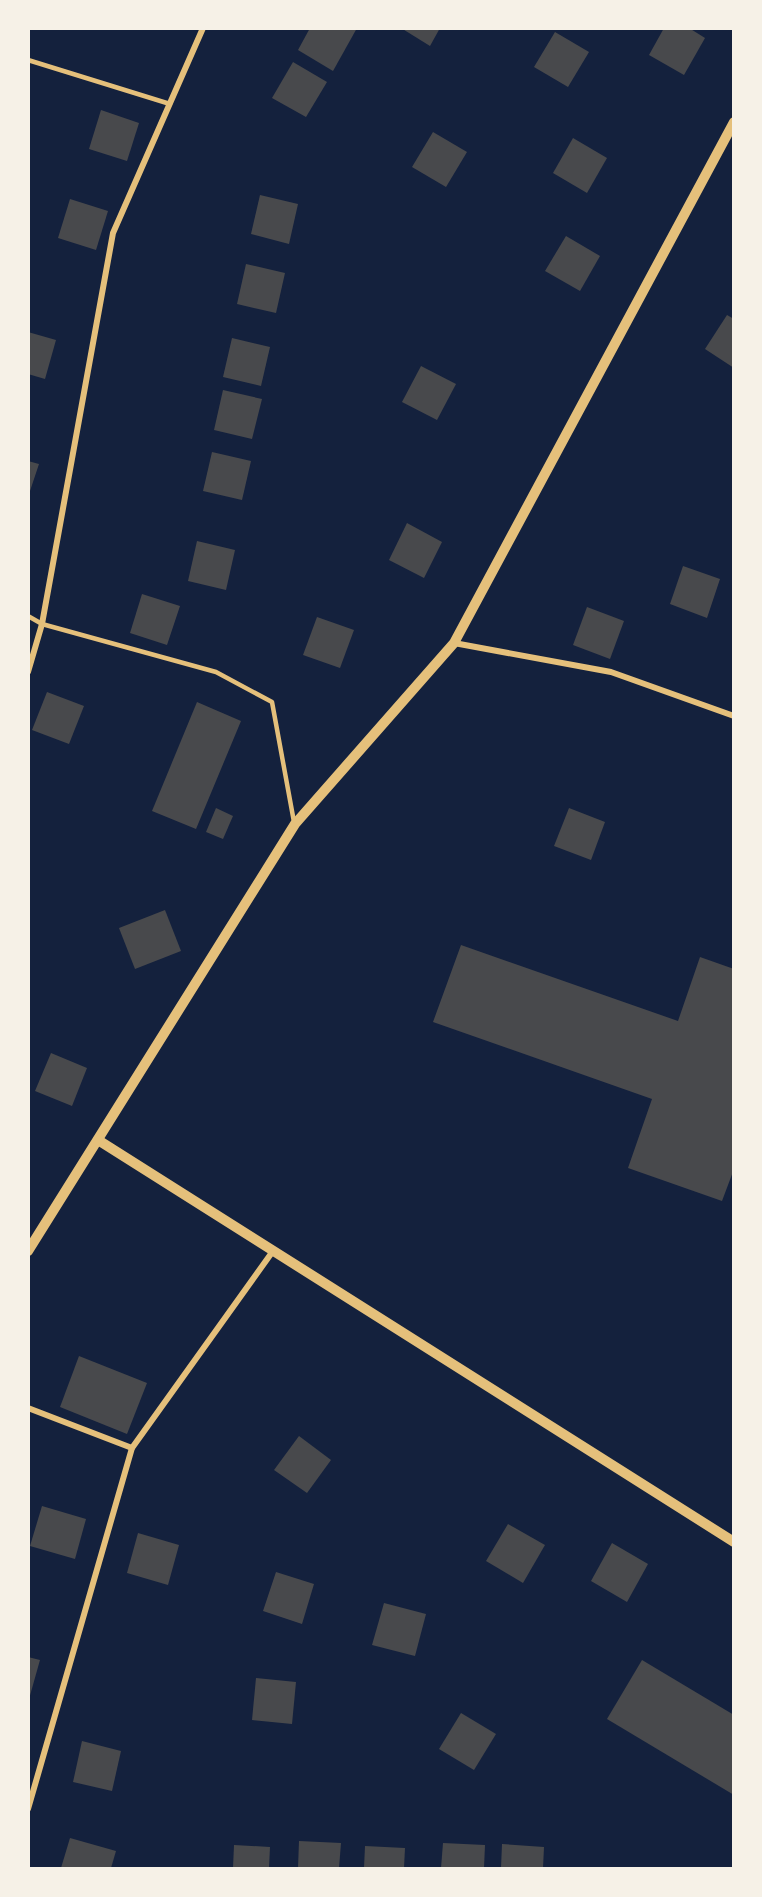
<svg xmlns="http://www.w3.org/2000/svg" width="762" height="1897" font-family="Commissioner,sans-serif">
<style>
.building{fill:#48494c}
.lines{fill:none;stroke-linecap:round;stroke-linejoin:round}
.service{stroke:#e5c07b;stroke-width:4.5}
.minor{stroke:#e5c07b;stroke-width:6}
.tertiary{stroke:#e5c07b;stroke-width:10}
</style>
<rect width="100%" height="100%" fill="#14213d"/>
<!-- building -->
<g class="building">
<path d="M 310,28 L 357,28 L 333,71 L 298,50 Z"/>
<path d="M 401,28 L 440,28 L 430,46 Z"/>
<path d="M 664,28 L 689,28 L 705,38 L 684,75 L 649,55 Z"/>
<path d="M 555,32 L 589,52 L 568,87 L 534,67 Z"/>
<path d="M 293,62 L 327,82 L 306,117 L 272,98 Z"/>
<path d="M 101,110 L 139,123 L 127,161 L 89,149 Z"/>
<path d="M 433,132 L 467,152 L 446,187 L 412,167 Z"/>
<path d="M 573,138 L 607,158 L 587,193 L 553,173 Z"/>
<path d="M 260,195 L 298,204 L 289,244 L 251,234 Z"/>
<path d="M 70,199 L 108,211 L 96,250 L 58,238 Z"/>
<path d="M 566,236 L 600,256 L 580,291 L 545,271 Z"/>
<path d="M 246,264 L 285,273 L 276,313 L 237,304 Z"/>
<path d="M 727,315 L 734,319 L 734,368 L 705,349 Z"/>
<path d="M 28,332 L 56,340 L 45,379 L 28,374 Z"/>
<path d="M 232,338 L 270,347 L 261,386 L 223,377 Z"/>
<path d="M 421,366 L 456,384 L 437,420 L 402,402 Z"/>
<path d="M 223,390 L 262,399 L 252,439 L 214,430 Z"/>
<path d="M 212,452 L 251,461 L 242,500 L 203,491 Z"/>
<path d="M 28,461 L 39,464 L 29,494 L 28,494 Z"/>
<path d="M 407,523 L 442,542 L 424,578 L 389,560 Z"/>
<path d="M 197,541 L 235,550 L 226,590 L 188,581 Z"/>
<path d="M 683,566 L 720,579 L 707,618 L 670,604 Z"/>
<path d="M 142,594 L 180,606 L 167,645 L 130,633 Z"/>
<path d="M 587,607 L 624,621 L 610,659 L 573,645 Z"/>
<path d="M 317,617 L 354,630 L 340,668 L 303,655 Z"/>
<path d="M 47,692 L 84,706 L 69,744 L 32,730 Z"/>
<path d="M 197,702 L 241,721 L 196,829 L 152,811 Z"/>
<path d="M 216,808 L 233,816 L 223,839 L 206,832 Z"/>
<path d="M 569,808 L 605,822 L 591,860 L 554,846 Z"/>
<path d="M 165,910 L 181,951 L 135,969 L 119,928 Z"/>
<path d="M 461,945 L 678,1021 L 700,957 L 734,969 L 734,1169 L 722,1201 L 628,1168 L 652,1099 L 433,1022 Z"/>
<path d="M 51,1053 L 87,1068 L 72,1106 L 35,1091 Z"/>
<path d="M 79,1356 L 147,1383 L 127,1434 L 60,1407 Z"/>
<path d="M 299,1436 L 331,1460 L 307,1493 L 274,1470 Z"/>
<path d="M 42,1506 L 86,1519 L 75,1559 L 30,1546 Z"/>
<path d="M 508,1524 L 545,1545 L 523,1583 L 486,1561 Z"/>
<path d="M 138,1533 L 179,1545 L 168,1585 L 127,1573 Z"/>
<path d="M 612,1543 L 648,1564 L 627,1602 L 591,1581 Z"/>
<path d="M 276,1572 L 314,1584 L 302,1624 L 263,1611 Z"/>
<path d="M 384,1603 L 426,1614 L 415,1656 L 372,1645 Z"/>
<path d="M 28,1657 L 40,1660 L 29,1699 L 28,1699 Z"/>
<path d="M 642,1660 L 734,1715 L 734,1795 L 607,1719 Z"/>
<path d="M 256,1678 L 296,1682 L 292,1724 L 252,1720 Z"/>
<path d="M 461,1713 L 496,1734 L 474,1770 L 439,1749 Z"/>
<path d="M 82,1741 L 121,1751 L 112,1791 L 73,1782 Z"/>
<path d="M 70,1838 L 116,1851 L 111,1868 L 61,1868 Z"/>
<path d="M 299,1841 L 341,1843 L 339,1868 L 298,1868 Z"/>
<path d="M 443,1843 L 485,1845 L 484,1868 L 441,1868 Z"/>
<path d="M 502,1844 L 544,1847 L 543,1868 L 501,1868 Z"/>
<path d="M 234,1845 L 270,1847 L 269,1868 L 233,1868 Z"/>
<path d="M 365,1846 L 405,1848 L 404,1868 L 364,1868 Z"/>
</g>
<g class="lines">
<!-- service -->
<g class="service">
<path d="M 28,60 L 170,104"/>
<path d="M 28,616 L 42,624 L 216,672 L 272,702 L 294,822"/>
</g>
<!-- minor -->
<g class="minor">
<path d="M 454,643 L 611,672 L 734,716"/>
<path d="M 28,672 L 42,624 L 113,233 L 203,28"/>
<path d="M 28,1408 L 132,1448"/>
<path d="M 28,1809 L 132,1448 L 273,1251"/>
</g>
<!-- tertiary -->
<g class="tertiary">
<path d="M 98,1140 L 734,1542"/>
<path d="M 28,1251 L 295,824 L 454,643 L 734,122"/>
</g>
</g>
<!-- border -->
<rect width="762" height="1897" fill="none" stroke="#f6f1e7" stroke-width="60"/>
</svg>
